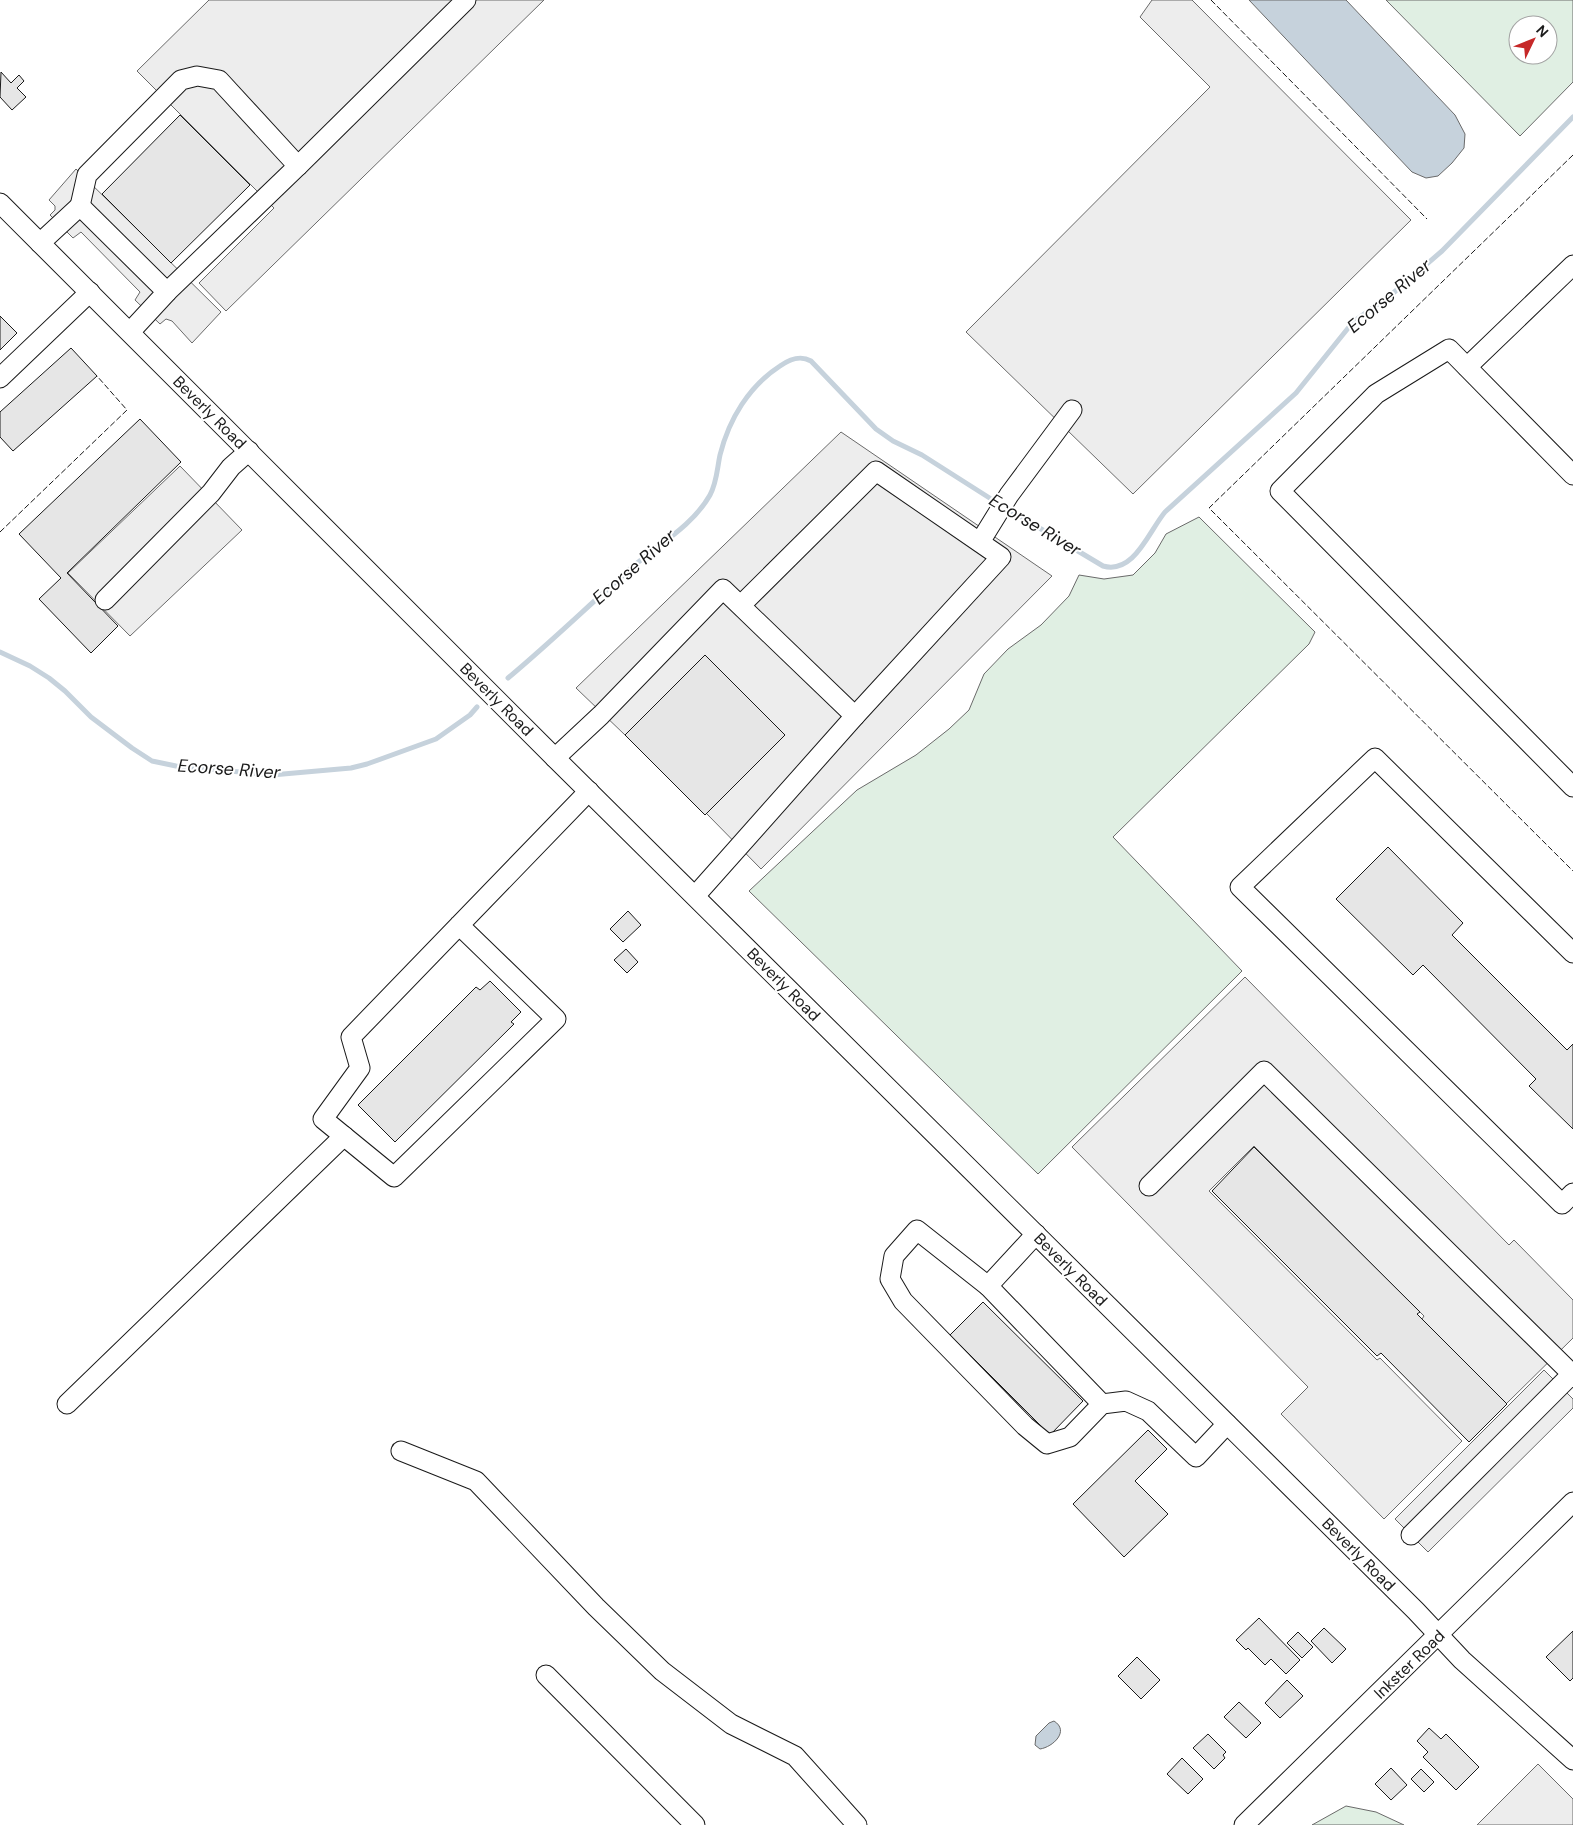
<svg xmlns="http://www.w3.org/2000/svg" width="1573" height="1825" font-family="'DM Sans',sans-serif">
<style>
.green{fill:#e0efe3;stroke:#6a6a6a;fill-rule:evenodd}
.parking{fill:#ededed;stroke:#6a6a6a}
.water{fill:#c6d2dc;stroke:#6a6a6a}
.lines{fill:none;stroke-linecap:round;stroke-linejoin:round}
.stream{stroke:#c6d2dc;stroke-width:5}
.building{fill:#e6e6e6;stroke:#1a1a1a}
.minor-casing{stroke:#1a1a1a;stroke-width:21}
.minor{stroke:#fff;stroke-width:19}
.fence{stroke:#1a1a1a;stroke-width:1;stroke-dasharray:6 2.5;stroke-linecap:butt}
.labels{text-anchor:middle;stroke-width:4;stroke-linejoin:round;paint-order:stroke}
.street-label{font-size:16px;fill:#1a1a1a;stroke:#fff}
.water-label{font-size:18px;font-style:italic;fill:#1a1a1a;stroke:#fff}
</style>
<rect width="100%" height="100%" fill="#fff"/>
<!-- green -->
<g class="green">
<path d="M 1386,0 L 1573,0 L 1573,82 L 1520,136 ZM 1518,25 L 1548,25 L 1548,55 L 1518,55 Z"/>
<path d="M 1199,517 L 1315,632 L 1309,644 L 1113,837 L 1242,971 L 1038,1174 L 749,891 L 857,790 L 916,755 L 949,729 L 969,710 L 984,674 L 1008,649 L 1041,625 L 1069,596 L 1079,575 L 1104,579 L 1133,575 L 1155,553 L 1166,534 Z"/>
<path d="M 1346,1806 L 1376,1812 L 1404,1825 L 1312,1825 Z"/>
</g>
<!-- parking -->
<g class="parking">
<path d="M 209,0 L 544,0 L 226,311 L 199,283 L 274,208 L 137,71 Z"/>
<path d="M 1152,0 L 1192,0 L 1411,220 L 1133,494 L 966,332 L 1210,87 L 1140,17 Z"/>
<path d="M 76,169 L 221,312 L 192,343 L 172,321 L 166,319 L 160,324 L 135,300 L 140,292 L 81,232 L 73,238 L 50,215 L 55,210 L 55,206 L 49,200 Z"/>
<path d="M 841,432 L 1052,576 L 761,869 L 706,813 L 785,735 L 706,656 L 625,735 L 576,688 Z"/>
<path d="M 180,466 L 242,530 L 130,636 L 68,573 Z"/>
<path d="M 1245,977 L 1509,1245 L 1514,1240 L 1573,1300 L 1573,1338 L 1506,1404 L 1422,1319 L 1424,1316 L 1254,1146 L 1209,1191 L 1377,1360 L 1380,1358 L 1462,1441 L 1384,1519 L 1281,1414 L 1308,1387 L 1072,1147 Z"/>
<path d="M 1544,1370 L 1573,1399 L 1573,1408 L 1428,1552 L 1395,1519 Z"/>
<path d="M 1538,1764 L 1573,1799 L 1573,1825 L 1477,1825 Z"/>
</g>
<!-- water -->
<g class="water">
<path d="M 1249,0 L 1346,0 L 1455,115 L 1465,134 L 1464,148 L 1452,163 L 1438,176 L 1426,178 L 1412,172 Z"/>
<path d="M 1054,1721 C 1070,1731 1053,1747 1040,1749 L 1035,1745 L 1036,1736 L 1049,1723 Z"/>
</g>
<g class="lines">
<!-- stream -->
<g class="stream">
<path d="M 1006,508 L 1103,566 C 1134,575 1149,531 1165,512 L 1296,393 L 1353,322 L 1392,294 L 1442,251 L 1573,117"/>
<path d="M 0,652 L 30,666 L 49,678 L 65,691 L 91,717 L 132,748 L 152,761 L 176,766 L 272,775 L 351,768 L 367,764 L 436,739 L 470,715 L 477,707"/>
<path d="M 508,678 C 550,643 589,605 630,569 C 656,546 692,527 710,495 C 717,482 717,469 720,455 C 729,419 749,386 780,366 C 790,359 800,355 811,361 L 876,429 L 893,441 L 922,455 L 999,504"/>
</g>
</g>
<!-- building -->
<g class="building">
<path d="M 1,72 L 11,83 L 19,75 L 24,81 L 17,88 L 26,97 L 12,110 L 0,97 Z"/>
<path d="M 180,115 L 250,185 L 171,263 L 102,194 Z"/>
<path d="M 0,316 L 17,333 L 0,350 Z"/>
<path d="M 71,348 L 97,376 L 13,451 L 0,437 L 0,412 Z"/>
<path d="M 140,419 L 181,462 L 67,573 L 118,626 L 91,653 L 39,599 L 61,578 L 19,534 Z"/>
<path d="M 705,655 L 785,735 L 705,815 L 625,735 Z"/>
<path d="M 1388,847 L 1463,923 L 1452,935 L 1567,1050 L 1573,1044 L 1573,1129 L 1529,1086 L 1536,1079 L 1423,965 L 1413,975 L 1336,899 Z"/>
<path d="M 628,911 L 641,925 L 623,942 L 610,929 Z"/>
<path d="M 626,949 L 638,962 L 627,973 L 614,960 Z"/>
<path d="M 490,981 L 521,1012 L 511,1022 L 514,1024 L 395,1142 L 358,1105 L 476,987 L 480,990 Z"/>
<path d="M 1254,1147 L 1420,1312 L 1417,1314 L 1507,1404 L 1469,1442 L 1381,1353 L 1377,1356 L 1212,1191 Z"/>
<path d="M 983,1302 L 1083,1401 L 1050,1435 L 950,1335 Z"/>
<path d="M 1148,1430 L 1167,1449 L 1135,1481 L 1168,1514 L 1124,1557 L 1073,1504 Z"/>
<path d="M 1259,1618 L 1300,1660 L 1286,1674 L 1271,1659 L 1265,1665 L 1248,1648 L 1246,1650 L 1236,1640 Z"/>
<path d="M 1324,1628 L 1346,1649 L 1332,1663 L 1311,1641 Z"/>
<path d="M 1573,1631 L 1573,1678 L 1570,1681 L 1546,1657 Z"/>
<path d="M 1298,1632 L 1313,1647 L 1302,1658 L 1287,1643 Z"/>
<path d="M 1137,1657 L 1160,1680 L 1141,1699 L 1118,1676 Z"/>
<path d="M 1287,1680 L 1303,1696 L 1280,1718 L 1265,1703 Z"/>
<path d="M 1239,1702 L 1261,1723 L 1246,1738 L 1224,1717 Z"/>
<path d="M 1429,1728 L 1441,1739 L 1446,1734 L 1479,1767 L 1456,1790 L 1423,1757 L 1428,1752 L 1417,1741 Z"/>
<path d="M 1208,1734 L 1226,1752 L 1223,1755 L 1225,1758 L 1214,1769 L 1193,1748 Z"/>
<path d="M 1182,1758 L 1203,1779 L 1188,1794 L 1167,1774 Z"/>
<path d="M 1391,1768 L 1407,1785 L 1391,1800 L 1375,1784 Z"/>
<path d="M 1421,1769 L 1434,1782 L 1424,1792 L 1411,1779 Z"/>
</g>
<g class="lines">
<!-- minor casing -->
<g class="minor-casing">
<g id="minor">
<path d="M 298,166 L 466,0"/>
<path d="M 0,203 L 555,758 L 1416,1611 L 1462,1660 L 1573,1760"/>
<path d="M 80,206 L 87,175 L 181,80 L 197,76 L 219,80 L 298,166 L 167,292"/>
<path d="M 40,243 L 80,206 L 167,292 L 130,332"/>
<path d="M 1467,367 L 1573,265"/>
<path d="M 0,378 L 90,292"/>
<path d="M 1573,475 L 1449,349 L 1376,394 L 1280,491 L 1573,787"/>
<path d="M 980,542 L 1009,495 L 1072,410"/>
<path d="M 105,600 L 211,493 L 231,467 L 249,451"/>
<path d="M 555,758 L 601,715 L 723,589 L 855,716"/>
<path d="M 695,896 L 855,716 L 1001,557 L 876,471 L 741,605"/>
<path d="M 459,925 L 556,1019 L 394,1177 L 323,1119 L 360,1068 L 351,1037 L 589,791"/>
<path d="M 1573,953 L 1375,758 L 1240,887 L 1562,1204 L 1573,1193"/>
<path d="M 1149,1186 L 1264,1071 L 1573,1375"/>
<path d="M 1036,1234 L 988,1286 L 917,1230 L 894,1256 L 890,1279 L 903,1301 L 1025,1426 L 1047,1444 L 1070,1437 L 1102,1404 L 1126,1401 L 1148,1411 L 1196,1457 L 1227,1424"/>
<path d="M 988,1286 L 1102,1404"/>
<path d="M 67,1404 L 344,1136"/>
<path d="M 401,1451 L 476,1481 L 596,1607 L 662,1671 L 731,1724 L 795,1756 L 857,1825"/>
<path d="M 1411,1535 L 1572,1374"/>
<path d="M 546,1675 L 695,1825"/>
<path d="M 1244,1825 L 1573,1502"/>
</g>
</g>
<!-- minor -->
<use href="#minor" class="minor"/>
<!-- fence -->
<g class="fence">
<path d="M 1211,0 L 1427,219"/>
<path d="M 1573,155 L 1209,508 L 1573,871"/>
<path d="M 0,532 L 127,410 L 97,376"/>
</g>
</g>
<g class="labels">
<!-- street labels -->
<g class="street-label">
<text transform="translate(210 412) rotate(45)" y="6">Beverly Road</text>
<text transform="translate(497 699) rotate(45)" y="6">Beverly Road</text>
<text transform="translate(784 984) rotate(45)" y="6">Beverly Road</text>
<text transform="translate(1071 1269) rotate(45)" y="6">Beverly Road</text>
<text transform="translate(1359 1554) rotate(45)" y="6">Beverly Road</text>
<text transform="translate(1409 1664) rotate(-44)" y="6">Inkster Road</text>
</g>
<!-- water labels -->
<g class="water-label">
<text transform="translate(1389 296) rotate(-40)" y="6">Ecorse River</text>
<text transform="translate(1035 525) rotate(31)" y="6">Ecorse River</text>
<text transform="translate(634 567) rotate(-41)" y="6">Ecorse River</text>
<text transform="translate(229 769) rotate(4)" y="6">Ecorse River</text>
</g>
</g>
<!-- north arrow -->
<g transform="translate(1533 40) rotate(47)"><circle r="24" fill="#ffffff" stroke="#a3a3a3"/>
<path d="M0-4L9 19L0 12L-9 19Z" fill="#c62828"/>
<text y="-8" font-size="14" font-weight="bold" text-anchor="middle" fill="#1a1a1a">N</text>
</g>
</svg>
